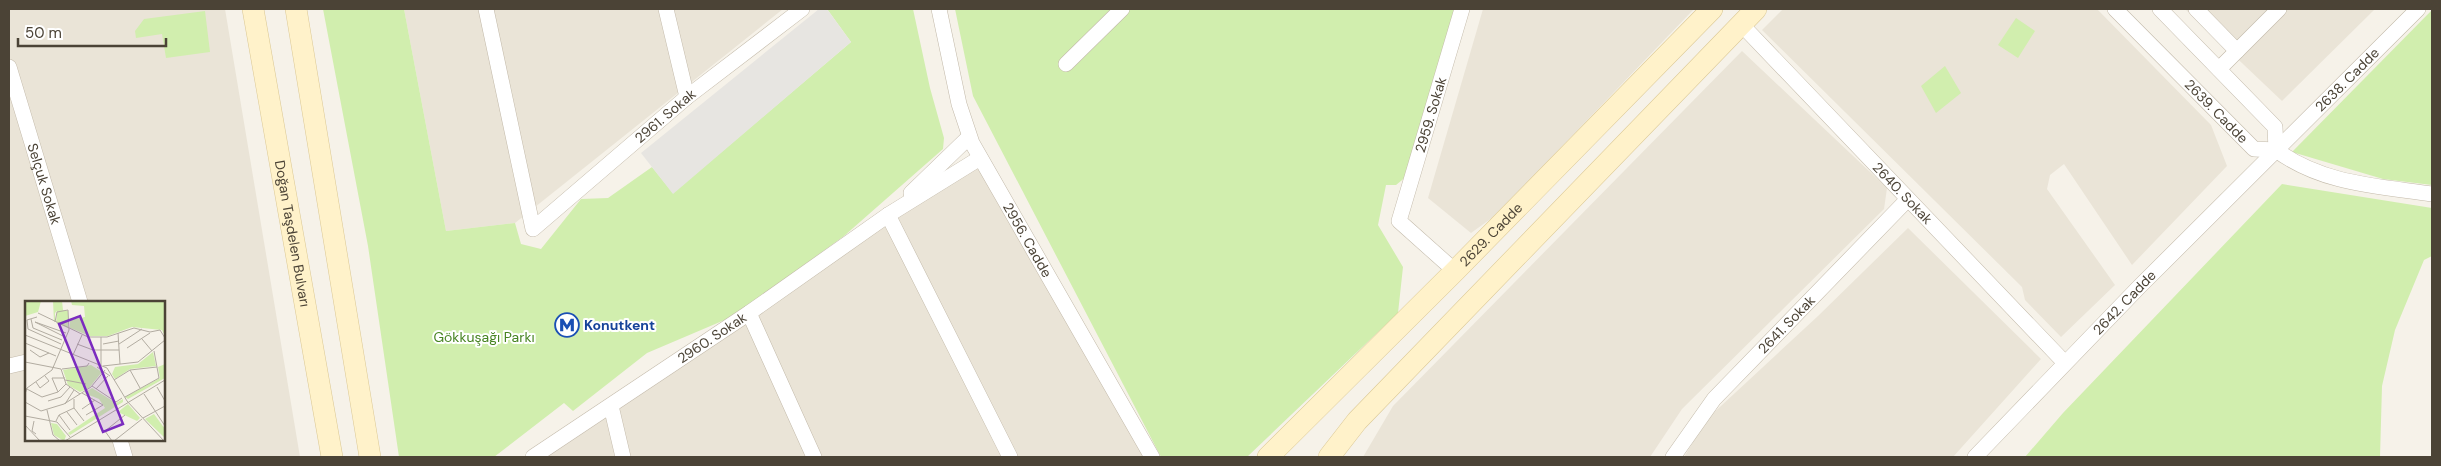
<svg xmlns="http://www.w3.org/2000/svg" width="2441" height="466" font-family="'DM Sans',sans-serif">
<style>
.residential{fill:#eae4d7;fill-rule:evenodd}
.green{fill:#d1eeae}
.parking{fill:#e7e5e1}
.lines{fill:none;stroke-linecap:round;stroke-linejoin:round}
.minor-casing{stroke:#c3baaa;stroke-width:16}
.secondary-casing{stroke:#dbc894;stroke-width:22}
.minor{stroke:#fff;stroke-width:15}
.secondary{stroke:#fff2ca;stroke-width:21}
.labels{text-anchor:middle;stroke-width:4;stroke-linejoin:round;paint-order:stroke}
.street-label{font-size:14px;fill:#4b4336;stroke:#fff}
.transit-label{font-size:14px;font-weight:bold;fill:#164399;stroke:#fff;text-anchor:start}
.park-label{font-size:14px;fill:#478422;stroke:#fff}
.inset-road{fill:none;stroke:#b2aca1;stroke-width:1}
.view{fill:#7b2cbf;fill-opacity:0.15;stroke:#7b2cbf;stroke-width:2.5}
.inset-edge{fill:none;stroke:#4b4336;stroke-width:2.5}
</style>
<rect width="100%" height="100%" fill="#f6f2e9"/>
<!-- residential -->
<g class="residential">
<path d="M 9,9 L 225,9 L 300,457 L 9,457 ZM 26,302 L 164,302 L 164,440 L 26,440 Z"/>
<path d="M 404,9 L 783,9 L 515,223 L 446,231 Z"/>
<path d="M 1483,9 L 1694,9 L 1496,215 L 1471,233 L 1428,198 Z"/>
<path d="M 1783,9 L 2097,9 L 2211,125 L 2227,166 L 2132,265 L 2064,164 L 2050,175 L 2047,189 L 2115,285 L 2061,337 L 2025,300 L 2022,287 L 1762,30 Z"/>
<path d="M 2185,9 L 2375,9 L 2282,101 Z"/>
<path d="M 1742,51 L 1887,188 L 1884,209 L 1682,409 L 1650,457 L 1363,457 L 1393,406 Z"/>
<path d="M 980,158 L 1146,457 L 533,457 Z"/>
<path d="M 1908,228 L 2041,359 L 1953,457 L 1684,457 L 1708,418 L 1818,316 Z"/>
</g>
<!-- green -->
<g class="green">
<path d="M 323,9 L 404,9 L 446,231 L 515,223 L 521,244 L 541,249 L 581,199 L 608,198 L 652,167 L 673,193 L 851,42 L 827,9 L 913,9 L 930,88 L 944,138 L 943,149 L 844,236 L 734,316 L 647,353 L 573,411 L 564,403 L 494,457 L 399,457 L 368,246 Z"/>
<path d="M 955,9 L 1455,9 L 1407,176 L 1396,185 L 1386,185 L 1378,225 L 1403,267 L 1398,313 L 1247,457 L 1161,457 L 973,96 Z"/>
<path d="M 2432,10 L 2432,185 L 2383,179 L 2292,152 Z"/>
<path d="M 205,11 L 210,52 L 166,58 L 162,34 L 136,38 L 135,31 L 144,19 Z"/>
<path d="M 2016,18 L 2035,31 L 2018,58 L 1998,45 Z"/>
<path d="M 1945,66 L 1961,93 L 1936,113 L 1921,86 Z"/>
<path d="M 2282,184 L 2432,208 L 2432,256 L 2424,260 L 2395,330 L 2382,386 L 2380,457 L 2025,457 L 2063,413 Z"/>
</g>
<!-- parking -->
<path class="parking" d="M 819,9 L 827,9 L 851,42 L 673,194 L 641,153 Z"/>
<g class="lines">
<!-- minor casing -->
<g class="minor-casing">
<g id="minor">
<path id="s1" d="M 486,9 L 533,229 L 687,97 L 802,9"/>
<path d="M 666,9 L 687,97"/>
<path id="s2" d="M 939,9 L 959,104 L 972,143 L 1152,457"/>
<path id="s3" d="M 2115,9 L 2254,149 L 2276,150"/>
<path d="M 2160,9 L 2275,127 L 2276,150"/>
<path d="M 2196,9 L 2237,51"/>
<path id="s4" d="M 1741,24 L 2065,363"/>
<path d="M 1066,64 L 1122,9"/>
<path id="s5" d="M 9,67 L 80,302"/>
<path d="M 2219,69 L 2279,9"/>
<path d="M 2276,150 C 2322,184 2377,186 2432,194"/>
<path d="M 911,193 L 969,137"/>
<path d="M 888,215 L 1010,457"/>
<path id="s6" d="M 1455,271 L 1399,221 L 1462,9"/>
<path d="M 749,313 L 814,457"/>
<path d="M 9,366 L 26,362"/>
<path d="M 611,406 L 623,457"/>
<path d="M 120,440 L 125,457"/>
<path id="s7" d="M 533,457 L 749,313 L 888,215 L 980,158"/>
<path id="s8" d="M 1673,457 L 1714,399 L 1908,199"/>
<path id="s9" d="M 1975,457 L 2139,287 L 2418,9"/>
</g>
</g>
<!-- secondary casing -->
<g class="secondary-casing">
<g id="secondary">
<path id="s10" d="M 253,9 L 332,457"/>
<path d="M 296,9 L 370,457"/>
<path id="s11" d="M 1268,457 L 1455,271 L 1712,9"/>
<path d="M 1329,457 L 1357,421 L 1756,9"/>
</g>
</g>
<!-- minor -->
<use href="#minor" class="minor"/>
<!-- secondary -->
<use href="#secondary" class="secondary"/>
</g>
<!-- icons -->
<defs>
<g id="metro-ring" transform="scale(1.25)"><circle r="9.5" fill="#fff" stroke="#1a4fb4" stroke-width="1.5"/><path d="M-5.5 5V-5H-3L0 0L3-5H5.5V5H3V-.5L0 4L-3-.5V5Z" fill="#1a4fb4"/></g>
</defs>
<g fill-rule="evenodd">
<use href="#metro-ring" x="567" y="325"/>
</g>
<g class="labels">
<!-- street labels -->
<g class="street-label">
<text dy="5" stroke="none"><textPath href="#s9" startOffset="530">2638. Cadde</textPath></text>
<text dy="5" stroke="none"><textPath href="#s3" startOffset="144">2639. Cadde</textPath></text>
<text dy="5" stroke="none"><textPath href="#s6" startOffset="186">2959. Sokak</textPath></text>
<text dy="5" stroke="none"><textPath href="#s1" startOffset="399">2961. Sokak</textPath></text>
<text dy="5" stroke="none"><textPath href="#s5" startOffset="122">Selçuk Sokak</textPath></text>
<text dy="5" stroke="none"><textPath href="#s4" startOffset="234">2640. Sokak</textPath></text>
<text dy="5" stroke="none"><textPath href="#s10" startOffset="228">Doğan Taşdelen Bulvarı</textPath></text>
<text dy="5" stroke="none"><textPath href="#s11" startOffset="315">2629. Cadde</textPath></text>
<text dy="5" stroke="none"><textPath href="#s2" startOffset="250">2956. Cadde</textPath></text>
<text dy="5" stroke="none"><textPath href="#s9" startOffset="215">2642. Cadde</textPath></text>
<text dy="5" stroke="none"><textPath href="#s8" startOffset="175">2641. Sokak</textPath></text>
<text dy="5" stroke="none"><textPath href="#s7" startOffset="215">2960. Sokak</textPath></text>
</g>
<!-- transit labels -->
<g class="transit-label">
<text x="584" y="330">Konutkent</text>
</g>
<!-- park labels -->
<g class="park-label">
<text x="484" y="342">Gökkuşağı Parkı</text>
</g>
</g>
<!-- overview -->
<g transform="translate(25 301)">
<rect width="140" height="140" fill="#f6f2e9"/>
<path d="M 0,0 L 16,0 L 13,11 L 0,15 ZM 28,0 L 37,0 L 38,9 L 43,10 L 43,27 L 31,22 L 32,10 L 30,12 L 30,20 L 29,21 ZM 46,0 L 140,0 L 140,35 L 137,29 L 107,26 L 83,35 L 65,35 L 45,27 L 45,19 L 60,16 L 59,5 L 47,4 ZM 128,51 L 131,65 L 105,68 L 90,78 L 87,73 L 90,66 L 113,63 ZM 140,63 L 140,77 L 103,98 L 100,96 L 135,77 L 133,66 ZM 66,64 L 77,71 L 64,87 L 55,91 L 43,84 L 38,69 ZM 67,87 L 91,102 L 98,98 L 98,101 L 45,134 L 43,132 L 80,107 L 74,98 L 59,92 ZM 103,103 L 115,117 L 112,120 L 93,111 ZM 129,113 L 140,128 L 140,137 L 120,118 ZM 26,122 L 32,123 L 41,135 L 39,140 L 29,134 Z" fill="#d1eeae"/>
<path class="inset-road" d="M 13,12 L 63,36 L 82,36 L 109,27 L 125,31 L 135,29 L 140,37M 12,16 L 2,19 L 3,28 L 36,43M 6,18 L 8,27 L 37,39M 10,21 L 41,32M 10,21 L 38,35M 93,32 L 95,63M 0,34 L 82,67 L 102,100 L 139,140M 76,36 L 76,64M 117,38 L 127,50M 0,42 L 31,55M 52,43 L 68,49 L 94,49M 78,43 L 94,40M 94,43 L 117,28M 102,47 L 125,32M 5,49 L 15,56 L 24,52M 48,54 L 57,34M 0,61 L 36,68 L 41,83 L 33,91 L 17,96 L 0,87M 78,65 L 113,61 L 140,39M 72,66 L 85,75M 37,68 L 62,65 L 64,62M 105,69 L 115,87M 40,79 L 61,83M 89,79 L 105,69 L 132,66M 11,81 L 15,87 L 24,80 L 20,75M 41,83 L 55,93M 67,85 L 91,101 L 97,97M 132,86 L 140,100M 71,88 L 83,75M 33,91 L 27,77 L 40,77M 57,92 L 78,104 L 61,114M 0,93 L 2,87 L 27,69 L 44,29 L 43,9 L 32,11 L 30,21M 119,93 L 140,125M 100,96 L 134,77 L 129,50M 49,98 L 49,107 L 59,120M 23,100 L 36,96 L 45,86M 0,101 L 16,110 L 39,103 L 66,86 L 80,69M 40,103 L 49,89M 57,108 L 70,99M 22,109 L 28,134 L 35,140M 42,111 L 52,124M 34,114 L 45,129M 0,115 L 32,121 L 45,136M 118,117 L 140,105M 9,120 L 7,130 L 11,133M 31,120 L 34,114 L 49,107M 0,124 L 15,140M 40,140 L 140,79M 87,140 L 80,130 L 100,114M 89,140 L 117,118"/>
<path class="view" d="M 55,15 L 98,123 L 78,131 L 34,23 Z"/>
<rect width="140" height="140" class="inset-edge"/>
</g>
<!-- border -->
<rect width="2441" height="466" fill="none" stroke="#4b4336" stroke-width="20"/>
<!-- scale -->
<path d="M18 38v8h148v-8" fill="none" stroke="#4b4336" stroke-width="2.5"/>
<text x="25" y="38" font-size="15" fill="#4b4336" stroke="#ffffff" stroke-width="4" paint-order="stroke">50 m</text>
</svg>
